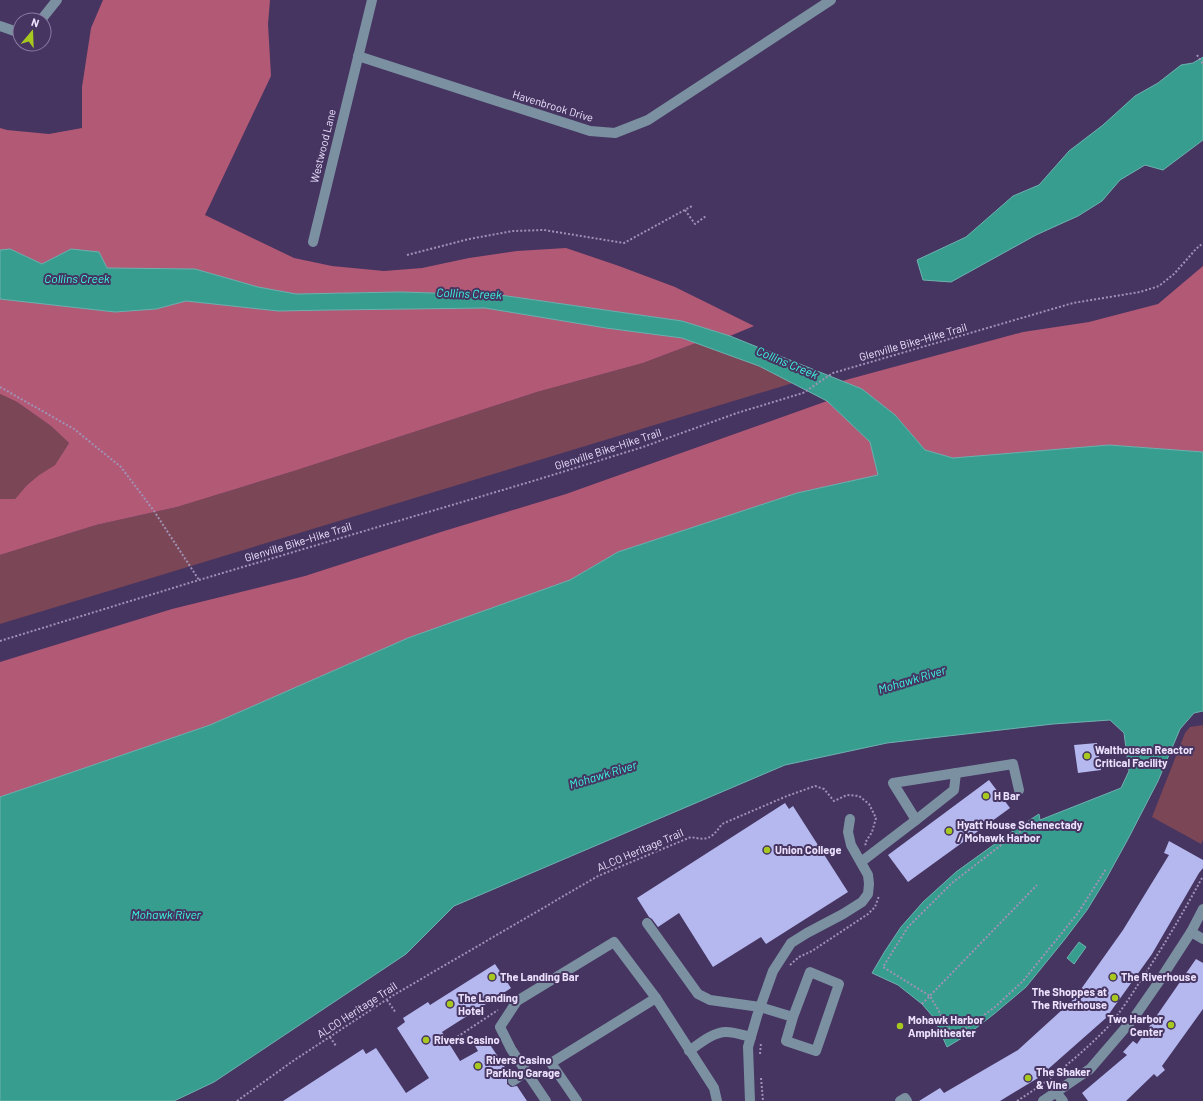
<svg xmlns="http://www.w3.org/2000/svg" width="1203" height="1101" font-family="Barlow,sans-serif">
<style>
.green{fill:#7b4656}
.forest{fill:#b25975}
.water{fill:#379d8e;stroke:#6db2b0}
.building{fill:#b4b8ef}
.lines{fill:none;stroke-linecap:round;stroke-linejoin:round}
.path{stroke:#a092b6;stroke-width:2;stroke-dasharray:2 2;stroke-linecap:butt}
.minor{stroke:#7b91a1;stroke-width:10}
.poi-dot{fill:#a7c81f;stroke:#463461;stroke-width:1.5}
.labels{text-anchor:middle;stroke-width:4;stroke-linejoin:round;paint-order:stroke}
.street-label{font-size:11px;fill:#ece2fe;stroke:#463461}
.poi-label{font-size:11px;font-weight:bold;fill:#ece2fe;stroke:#463461;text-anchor:start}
.water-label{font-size:12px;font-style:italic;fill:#3bfbe1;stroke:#463461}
</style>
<rect width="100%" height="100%" fill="#463461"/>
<!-- green -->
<g class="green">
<path d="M 696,343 L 759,366 L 793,383 L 0,624 L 0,555 L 96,525 L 177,507 L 294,471 L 537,392 L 643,363 Z"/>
<path d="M 0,394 L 17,402 L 51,426 L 69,443 L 55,465 L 39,475 L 27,485 L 15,499 L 0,499 Z"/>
<path d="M 1203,725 L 1203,840 L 1201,844 L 1152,817 L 1185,733 L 1190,727 Z"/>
</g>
<!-- forest -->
<g class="forest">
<path d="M 103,0 L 270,0 L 268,24 L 271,76 L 205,215 L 294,258 L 332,266 L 384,271 L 422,268 L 469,258 L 517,251 L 566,248 L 619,266 L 675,287 L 754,326 L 730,336 L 682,321 L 500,295 L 400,292 L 296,294 L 258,287 L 195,269 L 107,268 L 99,252 L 71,249 L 42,264 L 10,249 L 0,250 L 0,128 L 7,130 L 49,134 L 82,128 L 82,87 L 91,28 Z"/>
<path d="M 1203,266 L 1203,452 L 1109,445 L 953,458 L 925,450 L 895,415 L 862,389 L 842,381 L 1023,332 L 1089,322 L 1158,304 Z"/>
<path d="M 0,299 L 115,312 L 156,309 L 186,301 L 278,311 L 331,310 L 485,308 L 606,328 L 682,338 L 696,343 L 643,363 L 537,392 L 294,471 L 177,507 L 96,525 L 0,555 L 0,499 L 15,499 L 27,485 L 39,475 L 55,465 L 69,443 L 51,426 L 17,402 L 0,394 Z"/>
<path d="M 827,401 L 870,442 L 878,475 L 797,493 L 618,552 L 570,580 L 408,638 L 210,725 L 0,797 L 0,662 L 172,609 L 305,576 L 444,531 L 566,494 Z"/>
</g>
<!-- water -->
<g class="water">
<path d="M 1203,57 L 1203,140 L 1163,170 L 1145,165 L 1120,180 L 1102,201 L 1078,216 L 1036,235 L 951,282 L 923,280 L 917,260 L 966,237 L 1013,196 L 1039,185 L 1069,151 L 1103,125 L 1135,96 L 1158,83 L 1181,65 L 1193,63 Z"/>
<path d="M 10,249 L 42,264 L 71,249 L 99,252 L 107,268 L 195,269 L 258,287 L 296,294 L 400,292 L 500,295 L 682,321 L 730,336 L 862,389 L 895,415 L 925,450 L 953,458 L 1109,445 L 1203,452 L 1203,711 L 1194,713 L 1180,729 L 1158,781 L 1128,839 L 1106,879 L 1087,910 L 1065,939 L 1026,987 L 994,1014 L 967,1035 L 947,1047 L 934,1018 L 922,1004 L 898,985 L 872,973 L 885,951 L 901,927 L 923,902 L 956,872 L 1010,833 L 1039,814 L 1040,820 L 1121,788 L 1129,771 L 1124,733 L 1110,720 L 1053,724 L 887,743 L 785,765 L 454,906 L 406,954 L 214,1082 L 174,1101 L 0,1101 L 0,797 L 210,725 L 408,638 L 570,580 L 618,552 L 797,493 L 878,475 L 870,442 L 827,401 L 759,366 L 682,338 L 606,328 L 485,308 L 331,310 L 278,311 L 186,301 L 156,309 L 115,312 L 0,299 L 0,250 Z"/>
<path d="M 1079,942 L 1086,947 L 1074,964 L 1067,958 Z"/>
</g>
<!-- building -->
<g class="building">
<path d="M 1097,743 L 1101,770 L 1078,773 L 1074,745 Z"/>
<path d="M 989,780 L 1010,808 L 908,882 L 888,855 Z"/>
<path d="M 785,803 L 789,809 L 793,806 L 848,892 L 766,944 L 761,937 L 713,967 L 679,913 L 658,927 L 652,919 L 649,917 L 637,898 Z"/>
<path d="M 1169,841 L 1203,860 L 1203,868 L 1199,873 L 1152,954 L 1106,1018 L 1038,1078 L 1000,1101 L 919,1101 L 940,1088 L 944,1093 L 1018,1050 L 1074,999 L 1123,930 L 1169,855 L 1164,853 Z"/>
<path d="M 1196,959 L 1203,963 L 1203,1009 L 1162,1066 L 1165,1070 L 1157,1077 L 1154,1074 L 1126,1101 L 1088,1101 L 1082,1093 L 1127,1055 L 1123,1052 L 1133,1041 L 1137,1044 Z"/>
<path d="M 495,964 L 511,988 L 442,1032 L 460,1061 L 478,1051 L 474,1044 L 485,1037 L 510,1075 L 507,1079 L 507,1084 L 511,1087 L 517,1086 L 527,1101 L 283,1101 L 363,1049 L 366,1054 L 376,1048 L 406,1093 L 429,1078 L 397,1028 L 405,1022 L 403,1018 L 428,1002 L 430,1005 Z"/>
</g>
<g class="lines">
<!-- path -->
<g class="path">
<path d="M 1197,55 L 1203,64"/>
<path d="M 685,210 L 695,224 L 706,216"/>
<path d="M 407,255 L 469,239 L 513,231 L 544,230 L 624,243 L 692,206"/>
<path d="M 0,387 L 74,429 L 121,467 L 154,511 L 199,580"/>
<path d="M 0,641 L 199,580 L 533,481 L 643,447 L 737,413 L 803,393 L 833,373 L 1073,303 L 1140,292 L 1159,286 L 1174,274 L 1196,249 L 1203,243"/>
<path d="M 1034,822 L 1005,842 L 952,883 L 908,927 L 883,967 L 930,996 L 954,1037 L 995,1007 L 1023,981 L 1078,913 L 1106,869"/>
<path d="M 790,965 L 799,957 L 812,951 L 868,914 L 875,907 L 879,896"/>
<path d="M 387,1000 L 396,1013"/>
<path d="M 922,1004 L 1037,885"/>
<path d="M 330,1037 L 336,1046"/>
<path d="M 454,1039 L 498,1010"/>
<path d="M 760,1054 L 761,1043"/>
<path d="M 761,1078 L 763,1101"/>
<path d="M 237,1101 L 293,1061 L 392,996 L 507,929 L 598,876 L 691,837 C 708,841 712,838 722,824 L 787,796 L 815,786 L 824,789 L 834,801 L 847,795 L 859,796 L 869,804 L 876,818 L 872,832 L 865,843 L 866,846"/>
<path d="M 1017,1101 C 1049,1081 1078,1057 1105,1030 C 1117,1017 1129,999 1139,983 C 1162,949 1183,913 1203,876"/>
</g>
<!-- minor -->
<g class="minor">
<path d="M 41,20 L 57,0"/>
<path d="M 0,26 L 20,33"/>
<path d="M 358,56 L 590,131 L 615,133 L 648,120 L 831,0"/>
<path d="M 313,242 L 372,0"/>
<path d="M 916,820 L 893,783 L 1013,764 L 1019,790"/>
<path d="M 861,862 L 916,820 L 954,790 L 956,773"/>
<path d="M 647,923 L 698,994 L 710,1000 L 760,1007 L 793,1017 L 786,1041 L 816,1051 L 839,984 L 810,972 L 793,1017"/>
<path d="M 1191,932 L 1203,939"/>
<path d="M 689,1051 C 699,1044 713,1032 726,1032 C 734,1032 743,1035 751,1037"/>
<path d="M 513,1081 L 526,1072"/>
<path d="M 1056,1092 L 1063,1101"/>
<path d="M 546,1101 L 511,1049 L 500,1027 L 517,1001 L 614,942 L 656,998 L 714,1088 L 717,1101"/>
<path d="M 577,1101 L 551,1063 L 656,998"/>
<path d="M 750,1101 L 748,1047 L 757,1016 L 773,971 L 791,943 L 807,933 L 843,914 L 862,902 L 868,894 L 869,884 L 868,875 L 851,845 L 848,832 L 850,819"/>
<path d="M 900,1101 L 905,1098 L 907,1101"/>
<path d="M 1043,1101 L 1090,1069 L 1133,1019 L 1158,983 L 1191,932 L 1203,909"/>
</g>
</g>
<!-- markers -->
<g class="poi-dot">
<circle cx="1087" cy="756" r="4"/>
<circle cx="986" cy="796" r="4"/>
<circle cx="949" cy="831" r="4"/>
<circle cx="767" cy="850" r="4"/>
<circle cx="492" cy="977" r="4"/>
<circle cx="1113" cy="977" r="4"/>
<circle cx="1115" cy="998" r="4"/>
<circle cx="450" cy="1004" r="4"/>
<circle cx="1171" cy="1025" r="4"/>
<circle cx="900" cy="1026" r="4"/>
<circle cx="426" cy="1040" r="4"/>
<circle cx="478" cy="1066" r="4"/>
<circle cx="1028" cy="1078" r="4"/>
</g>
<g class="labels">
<!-- street labels -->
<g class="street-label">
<text transform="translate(553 106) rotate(17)" y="4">Havenbrook Drive</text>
<text transform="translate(323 146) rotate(-76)" y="4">Westwood Lane</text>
<text transform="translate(913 342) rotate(-16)" y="4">Glenville Bike-Hike Trail</text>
<text transform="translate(608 449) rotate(-18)" y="4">Glenville Bike-Hike Trail</text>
<text transform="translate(298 542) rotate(-17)" y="4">Glenville Bike-Hike Trail</text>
<text transform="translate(640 850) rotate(-23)" y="4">ALCO Heritage Trail</text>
<text transform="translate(357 1010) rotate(-33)" y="4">ALCO Heritage Trail</text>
</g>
<!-- poi labels -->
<g class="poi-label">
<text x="1095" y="754">Walthousen Reactor<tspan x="1095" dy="13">Critical Facility</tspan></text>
<text x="994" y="800">H Bar</text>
<text x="957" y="829">Hyatt House Schenectady<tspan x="957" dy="13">/ Mohawk Harbor</tspan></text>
<text x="775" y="854">Union College</text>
<text x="500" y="981">The Landing Bar</text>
<text x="1121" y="981">The Riverhouse</text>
<text x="1107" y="996" text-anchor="end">The Shoppes at<tspan x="1107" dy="13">The Riverhouse</tspan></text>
<text x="458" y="1002">The Landing<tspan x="458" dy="13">Hotel</tspan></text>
<text x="1163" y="1023" text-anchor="end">Two Harbor<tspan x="1163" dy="13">Center</tspan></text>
<text x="908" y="1024">Mohawk Harbor<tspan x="908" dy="13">Amphitheater</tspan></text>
<text x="434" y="1044">Rivers Casino</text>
<text x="486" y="1064">Rivers Casino<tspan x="486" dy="13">Parking Garage</tspan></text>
<text x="1036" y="1076">The Shaker<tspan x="1036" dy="13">&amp; Vine</tspan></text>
</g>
<!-- water labels -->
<g class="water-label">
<text x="77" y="283">Collins Creek</text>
<text transform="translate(469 294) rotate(2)" y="4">Collins Creek</text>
<text transform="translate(787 363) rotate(23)" y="4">Collins Creek</text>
<text transform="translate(912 680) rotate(-17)" y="4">Mohawk River</text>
<text transform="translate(603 775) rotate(-17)" y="4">Mohawk River</text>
<text x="166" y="919">Mohawk River</text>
</g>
</g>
<!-- north arrow -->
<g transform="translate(32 32) rotate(19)"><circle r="19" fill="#463461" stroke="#887aa0"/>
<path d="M0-3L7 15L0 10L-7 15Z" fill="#a7c81f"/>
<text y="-6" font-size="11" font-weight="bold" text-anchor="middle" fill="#ece2fe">N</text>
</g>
</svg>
